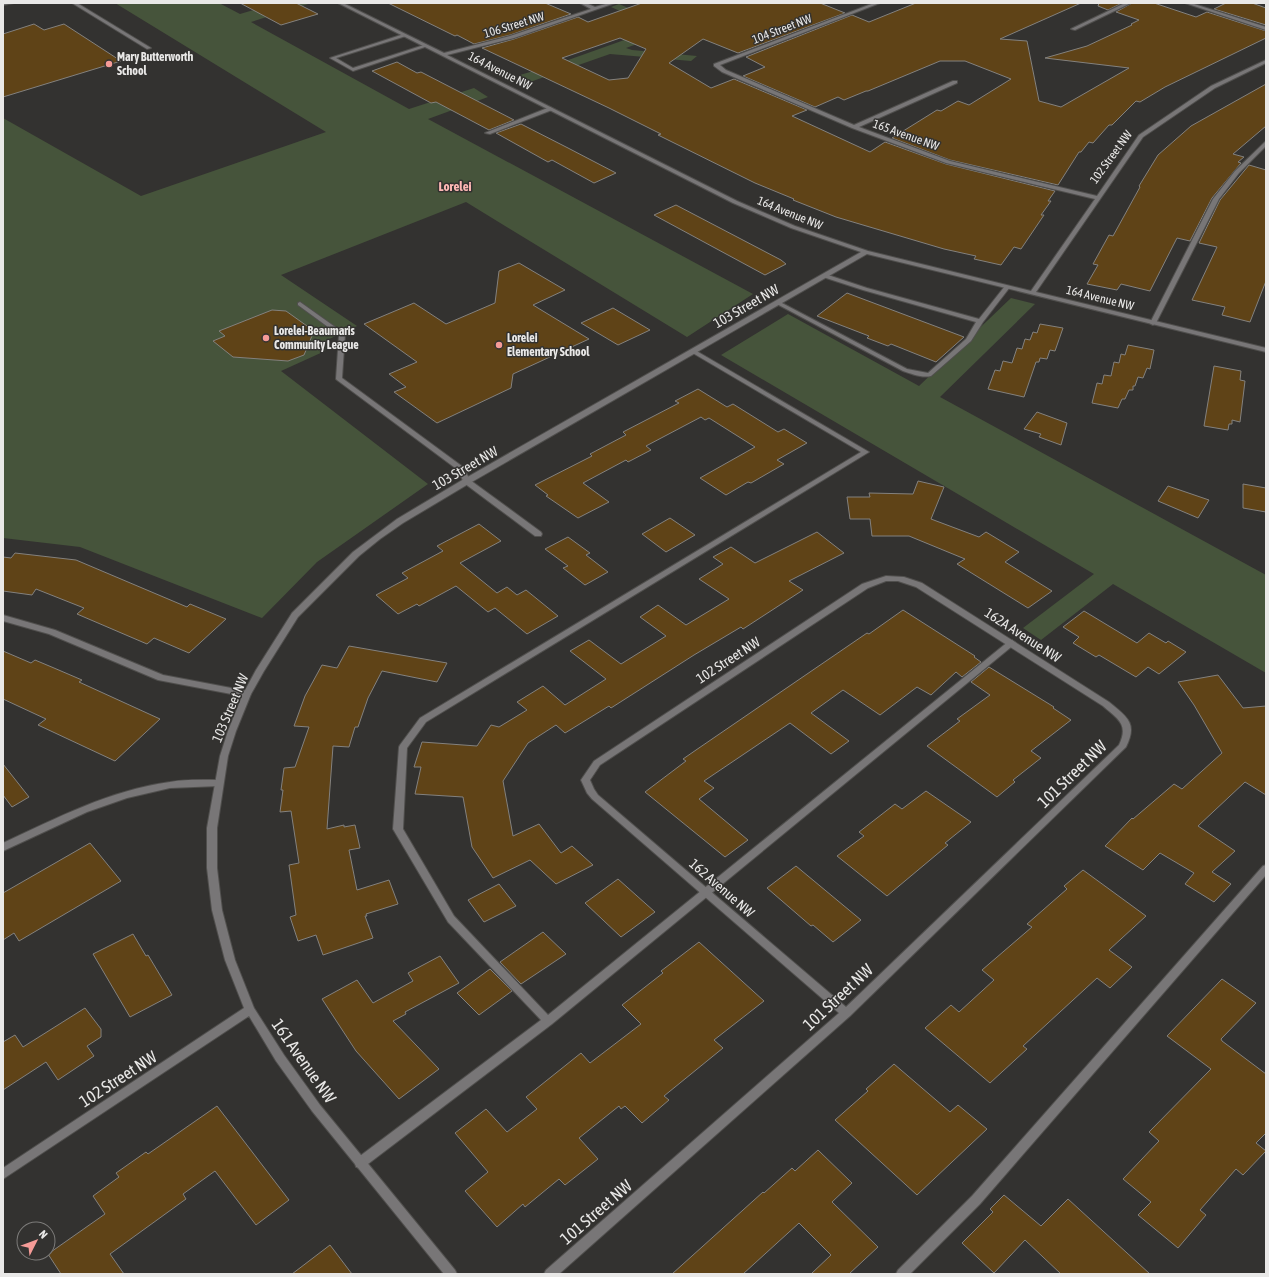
<svg xmlns="http://www.w3.org/2000/svg" width="1269" height="1277" font-family="'Asap Condensed',sans-serif">
<style>
.green{fill:#46543b}
.building{fill:#5f4317;stroke:#83817e;fill-rule:evenodd}
.lines{fill:none;stroke-linecap:round;stroke-linejoin:round}
.service-casing{stroke:#504f4d;stroke-width:2}
.minor-casing{stroke:#504f4d;stroke-width:2}
.tertiary-casing{stroke:#504f4d;stroke-width:2}
.service{fill:#787677;fill-rule:evenodd}
.minor{fill:#787677;fill-rule:evenodd}
.tertiary{fill:#787677;fill-rule:evenodd}
.poi-dot{fill:#f59b97;stroke:#333230;stroke-width:1.5}
.labels{text-anchor:middle;stroke-width:3;stroke-linejoin:round;paint-order:stroke}
.far-street-label{font-size:12px;fill:#e9e8e7;stroke:#333230}
.far-poi-label{font-size:12px;font-weight:bold;fill:#e9e8e7;stroke:#333230;text-anchor:start}
.far-neighbourhood-label{font-size:13px;font-weight:bold;fill:#fdb8b4;stroke:#333230}
.street-label{font-size:14px;fill:#e9e8e7;stroke:#333230}
.near-street-label{font-size:17px;fill:#e9e8e7;stroke:#333230}
</style>
<rect width="100%" height="100%" fill="#333230"/>
<!-- green -->
<g class="green">
<path d="M 115,3 L 219,3 L 240,14 L 277,3 L 308,4 L 251,22 L 409,109 L 474,88 L 488,97 L 428,119 L 753,294 L 687,337 L 466,202 L 281,275 L 357,326 L 327,340 L 325,351 L 281,371 L 428,484 L 317,562 L 262,618 L 80,547 L 3,538 L 3,118 L 141,196 L 326,132 Z"/>
<path d="M 749,3 L 626,48 L 632,50 L 697,56 L 691,61 L 610,54 L 530,82 L 520,75 L 557,64 L 658,28 L 611,7 L 619,4 L 668,25 Z"/>
<path d="M 1011,298 L 1035,304 L 940,397 L 1266,575 L 1266,673 L 1113,584 L 1041,640 L 1023,628 L 1094,574 L 721,355 L 788,314 L 919,386 Z"/>
</g>
<!-- building -->
<g class="building">
<path d="M 240,3 L 296,3 L 318,14 L 281,25 Z"/>
<path d="M 388,3 L 545,3 L 571,14 L 510,35 L 474,44 L 457,35 L 455,36 Z"/>
<path d="M 642,3 L 820,3 L 845,13 L 738,53 L 703,39 L 669,63 L 711,88 L 734,79 L 807,110 L 792,116 L 870,152 L 885,142 L 946,164 L 1055,191 L 1048,201 L 1051,201 L 1041,215 L 1044,215 L 1021,249 L 1014,247 L 1001,265 L 974,259 L 976,256 L 944,249 L 836,217 L 793,200 L 794,199 L 755,183 L 658,135 L 661,134 L 609,108 L 482,48 L 514,39 L 578,17 L 588,22 ZM 620,38 L 646,49 L 628,78 L 609,80 L 562,58 Z"/>
<path d="M 916,3 L 1081,3 L 1000,39 L 1027,41 L 1039,101 L 1061,107 L 1129,68 L 1045,58 L 1087,46 L 1132,25 L 1131,24 L 1139,20 L 1116,12 L 1132,3 L 1154,3 L 1196,17 L 1207,12 L 1266,31 L 1266,38 L 1165,87 L 1140,102 L 1136,101 L 1112,125 L 1109,125 L 1093,143 L 1089,142 L 1081,152 L 1079,152 L 1058,185 L 950,160 L 892,138 L 937,110 L 941,111 L 958,101 L 969,105 L 1011,79 L 965,61 L 940,61 L 868,91 L 866,91 L 844,100 L 838,97 L 815,107 L 743,76 L 765,67 L 746,57 L 852,15 L 869,22 Z"/>
<path d="M 1099,3 L 1122,3 L 1108,10 L 1098,6 Z"/>
<path d="M 1226,3 L 1252,3 L 1266,8 L 1266,25 L 1214,9 Z"/>
<path d="M 34,24 L 44,30 L 64,24 L 121,61 L 3,97 L 3,34 Z"/>
<path d="M 397,62 L 417,73 L 421,72 L 514,120 L 489,130 L 436,102 L 431,103 L 372,71 Z"/>
<path d="M 1266,84 L 1266,126 L 1233,154 L 1244,157 L 1238,162 L 1241,163 L 1212,198 L 1190,241 L 1177,238 L 1150,291 L 1121,284 L 1117,290 L 1087,284 L 1098,265 L 1093,264 L 1109,235 L 1113,236 L 1140,187 L 1139,186 L 1158,155 L 1191,126 Z"/>
<path d="M 521,124 L 568,148 L 616,173 L 594,183 L 552,160 L 548,162 L 496,133 Z"/>
<path d="M 1249,165 L 1266,170 L 1266,281 L 1250,322 L 1222,315 L 1225,307 L 1192,300 L 1217,247 L 1199,243 L 1220,200 Z"/>
<path d="M 676,205 L 781,260 L 786,264 L 765,275 L 654,215 Z"/>
<path d="M 519,263 L 565,290 L 533,305 L 589,339 L 513,374 L 511,388 L 437,423 L 394,392 L 406,387 L 389,374 L 417,362 L 364,324 L 414,303 L 446,324 L 495,303 L 499,271 Z"/>
<path d="M 847,293 L 964,337 L 936,362 L 891,344 L 888,346 L 867,338 L 869,336 L 817,316 Z"/>
<path d="M 613,308 L 650,330 L 618,345 L 581,323 Z"/>
<path d="M 272,310 L 286,311 L 314,331 L 304,355 L 288,361 L 233,357 L 213,341 L 225,336 L 219,331 Z"/>
<path d="M 1040,324 L 1063,328 L 1055,351 L 1050,350 L 1047,359 L 1040,358 L 1039,362 L 1036,362 L 1024,397 L 988,389 L 995,370 L 1000,371 L 1003,361 L 1012,363 L 1017,348 L 1022,349 L 1025,339 L 1030,340 L 1033,332 L 1037,333 Z"/>
<path d="M 1128,345 L 1154,350 L 1150,369 L 1147,368 L 1143,378 L 1138,377 L 1135,386 L 1133,386 L 1133,390 L 1129,390 L 1125,399 L 1122,399 L 1118,408 L 1092,403 L 1097,383 L 1102,384 L 1104,375 L 1111,376 L 1114,362 L 1119,363 L 1121,354 L 1125,355 Z"/>
<path d="M 1214,366 L 1241,371 L 1240,380 L 1245,381 L 1240,422 L 1232,420 L 1232,424 L 1229,424 L 1228,430 L 1204,426 Z"/>
<path d="M 698,389 L 727,407 L 733,404 L 778,432 L 784,429 L 807,443 L 777,460 L 784,464 L 751,483 L 748,482 L 726,495 L 700,478 L 755,447 L 709,418 L 705,420 L 701,417 L 646,446 L 651,450 L 628,462 L 626,460 L 583,483 L 609,502 L 578,518 L 546,496 L 548,495 L 535,485 L 592,456 L 590,454 L 626,435 L 623,432 L 679,403 L 675,401 Z"/>
<path d="M 1037,412 L 1067,423 L 1061,445 L 1039,437 L 1041,434 L 1024,429 Z"/>
<path d="M 918,481 L 944,487 L 931,519 L 979,537 L 986,532 L 1019,552 L 1005,562 L 1052,591 L 1028,608 L 957,564 L 965,559 L 909,536 L 872,536 L 870,519 L 850,519 L 847,497 L 870,497 L 869,493 L 913,494 Z"/>
<path d="M 1243,484 L 1266,488 L 1266,512 L 1243,508 Z"/>
<path d="M 1168,486 L 1209,500 L 1198,518 L 1158,501 Z"/>
<path d="M 670,518 L 695,535 L 666,552 L 642,534 Z"/>
<path d="M 479,524 L 501,541 L 460,563 L 497,593 L 507,587 L 517,595 L 526,590 L 558,616 L 527,634 L 495,608 L 488,612 L 456,586 L 419,606 L 417,604 L 398,614 L 376,595 L 408,578 L 402,573 L 443,551 L 437,546 Z"/>
<path d="M 817,532 L 844,553 L 789,581 L 803,590 L 743,629 L 741,627 L 694,655 L 611,708 L 609,706 L 565,733 L 556,725 L 528,743 L 503,781 L 513,836 L 539,824 L 561,853 L 572,846 L 593,865 L 556,884 L 530,860 L 493,878 L 472,847 L 463,797 L 415,794 L 421,767 L 414,767 L 422,742 L 477,746 L 491,725 L 499,727 L 527,710 L 517,702 L 543,686 L 565,705 L 606,679 L 570,651 L 589,640 L 621,664 L 666,636 L 640,617 L 658,605 L 686,625 L 729,599 L 699,579 L 723,564 L 713,557 L 731,547 L 755,563 Z"/>
<path d="M 568,537 L 590,553 L 586,555 L 608,572 L 585,585 L 563,568 L 568,566 L 545,549 Z"/>
<path d="M 15,553 L 76,560 L 187,607 L 190,604 L 226,619 L 189,653 L 154,638 L 147,644 L 77,614 L 84,608 L 36,589 L 32,595 L 3,591 L 3,557 L 11,558 Z"/>
<path d="M 903,610 L 975,656 L 974,657 L 981,662 L 962,677 L 956,672 L 931,695 L 917,687 L 880,715 L 843,690 L 811,713 L 849,741 L 831,754 L 790,723 L 704,781 L 714,788 L 699,799 L 748,840 L 725,857 L 645,792 L 686,761 L 683,759 L 696,750 L 867,633 L 869,634 Z"/>
<path d="M 1084,611 L 1137,643 L 1149,633 L 1166,643 L 1168,641 L 1186,652 L 1159,674 L 1148,667 L 1136,677 L 1099,655 L 1096,657 L 1073,643 L 1079,637 L 1063,627 Z"/>
<path d="M 349,646 L 447,663 L 437,682 L 382,671 L 368,698 L 358,727 L 355,727 L 349,747 L 333,746 L 327,829 L 344,825 L 344,827 L 355,825 L 360,848 L 349,850 L 357,890 L 389,880 L 398,904 L 366,914 L 367,916 L 365,916 L 373,938 L 323,955 L 316,935 L 298,941 L 290,917 L 296,915 L 289,865 L 299,863 L 291,811 L 280,812 L 283,790 L 281,790 L 284,768 L 295,767 L 309,727 L 294,726 L 305,696 L 322,665 L 337,668 Z"/>
<path d="M 3,651 L 31,663 L 35,660 L 54,668 L 82,680 L 79,682 L 160,719 L 115,761 L 38,725 L 46,719 L 3,699 Z"/>
<path d="M 989,667 L 1054,707 L 1053,708 L 1071,720 L 1031,751 L 1041,758 L 1013,780 L 1015,782 L 997,797 L 927,746 L 960,721 L 957,719 L 990,695 L 971,682 Z"/>
<path d="M 1218,675 L 1243,708 L 1266,706 L 1266,795 L 1245,782 L 1198,826 L 1235,851 L 1212,872 L 1231,884 L 1214,902 L 1185,884 L 1194,873 L 1160,853 L 1143,870 L 1105,846 L 1132,818 L 1133,819 L 1174,784 L 1182,789 L 1222,753 L 1194,705 L 1178,682 Z"/>
<path d="M 3,764 L 29,797 L 12,807 L 3,795 Z"/>
<path d="M 926,791 L 971,822 L 945,843 L 948,845 L 887,896 L 837,856 L 864,836 L 859,832 L 895,804 L 902,809 Z"/>
<path d="M 90,843 L 121,881 L 19,941 L 14,933 L 3,940 L 3,893 Z"/>
<path d="M 796,866 L 861,920 L 833,942 L 813,925 L 811,926 L 767,888 Z"/>
<path d="M 1083,870 L 1146,916 L 1109,950 L 1132,967 L 1110,988 L 1097,978 L 1023,1046 L 1027,1049 L 990,1083 L 925,1028 L 951,1005 L 959,1012 L 994,980 L 982,970 L 1032,927 L 1027,924 L 1067,889 L 1064,886 Z"/>
<path d="M 618,879 L 655,912 L 621,937 L 585,903 Z"/>
<path d="M 499,884 L 516,906 L 484,922 L 468,900 Z"/>
<path d="M 543,932 L 566,954 L 521,984 L 500,962 Z"/>
<path d="M 133,934 L 146,956 L 148,955 L 172,995 L 130,1017 L 93,954 Z"/>
<path d="M 699,942 L 764,1001 L 714,1040 L 723,1048 L 664,1096 L 669,1100 L 642,1123 L 625,1106 L 621,1109 L 619,1106 L 579,1138 L 598,1159 L 565,1185 L 559,1179 L 525,1207 L 523,1204 L 497,1227 L 465,1191 L 488,1172 L 455,1133 L 486,1109 L 507,1132 L 537,1109 L 526,1097 L 581,1053 L 590,1063 L 641,1024 L 622,1005 L 663,973 L 661,971 Z"/>
<path d="M 440,956 L 459,983 L 405,1012 L 406,1014 L 393,1021 L 439,1069 L 399,1099 L 356,1051 L 322,999 L 357,980 L 373,1003 L 413,981 L 408,973 Z"/>
<path d="M 490,969 L 512,991 L 479,1015 L 457,993 Z"/>
<path d="M 1222,979 L 1256,1003 L 1221,1039 L 1222,1041 L 1266,1074 L 1266,1133 L 1256,1143 L 1266,1151 L 1243,1175 L 1236,1169 L 1200,1210 L 1206,1215 L 1178,1248 L 1138,1215 L 1151,1202 L 1123,1179 L 1159,1141 L 1149,1132 L 1211,1069 L 1167,1036 Z"/>
<path d="M 85,1008 L 101,1029 L 101,1037 L 87,1046 L 94,1056 L 58,1080 L 46,1062 L 3,1090 L 3,1042 L 15,1035 L 23,1047 Z"/>
<path d="M 894,1064 L 950,1112 L 958,1105 L 987,1129 L 917,1195 L 835,1120 L 868,1091 L 866,1089 Z"/>
<path d="M 217,1106 L 289,1200 L 256,1225 L 215,1171 L 183,1194 L 186,1199 L 110,1254 L 124,1274 L 61,1274 L 48,1254 L 105,1214 L 93,1196 L 119,1177 L 116,1173 L 146,1152 L 148,1154 Z"/>
<path d="M 818,1150 L 852,1183 L 832,1202 L 878,1247 L 849,1274 L 811,1274 L 831,1255 L 799,1223 L 743,1274 L 672,1274 L 763,1192 L 764,1193 L 792,1168 L 795,1171 Z"/>
<path d="M 1004,1195 L 1041,1226 L 1068,1199 L 1150,1274 L 1061,1274 L 1025,1240 L 994,1273 L 962,1243 L 993,1212 L 990,1209 Z"/>
<path d="M 330,1245 L 352,1274 L 292,1274 Z"/>
</g>
<g class="lines">
<!-- service casing -->
<g class="service-casing">
<g id="service">
<path d="M 72,3 L 77,3 L 151,48 L 147,49 Z"/>
<path d="M 404,34 L 406,35 L 406,36 L 336,58 L 353,68 L 424,45 L 428,46 L 353,71 L 330,58 Z"/>
<path d="M 550,107 L 553,109 L 552,110 L 490,134 L 485,133 Z"/>
<path d="M 1266,141 L 1266,146 L 1239,173 L 1219,199 L 1156,323 L 1153,325 L 1151,324 L 1150,323 L 1213,199 L 1235,171 Z"/>
<path d="M 825,274 L 867,288 L 979,319 L 1005,286 L 1009,286 L 1010,287 L 983,322 L 971,341 L 931,376 C 922,378 912,374 903,371 L 775,303 L 778,301 L 780,302 L 907,369 L 928,373 L 966,339 L 976,322 L 863,290 L 823,277 L 823,275 Z"/>
<path d="M 300,302 L 345,334 L 342,378 L 463,467 L 470,480 L 541,532 L 542,534 L 541,536 L 535,536 L 464,483 L 458,470 L 337,380 L 336,379 L 339,335 L 298,305 L 298,303 Z"/>
<path d="M 693,349 L 869,452 L 426,722 L 407,748 L 403,829 L 454,916 L 548,1015 L 1009,641 L 1012,640 L 1016,643 L 552,1024 L 364,1167 L 360,1168 L 356,1167 L 355,1163 L 356,1159 L 541,1020 L 448,922 L 393,829 L 399,747 L 400,745 L 420,718 L 861,452 L 691,352 L 690,351 Z"/>
<path d="M 3,615 L 55,630 L 163,675 L 247,691 L 251,694 L 247,697 L 158,680 L 49,634 L 3,621 Z"/>
<path d="M 219,780 L 222,781 L 223,783 L 222,785 L 219,786 L 170,788 L 127,798 L 87,812 L 3,851 L 3,843 C 57,818 110,790 170,782 C 186,779 203,780 219,780 Z"/>
<path d="M 1266,865 L 1266,875 L 980,1204 L 910,1274 L 896,1274 L 898,1270 L 972,1196 L 1263,866 Z"/>
</g>
</g>
<!-- minor casing -->
<g class="minor-casing">
<g id="minor">
<path d="M 338,3 L 343,3 L 444,53 L 510,36 L 591,9 L 580,3 L 586,3 L 595,7 L 609,3 L 615,3 L 514,38 L 447,55 L 737,201 L 795,226 L 868,251 L 1031,291 L 1095,199 L 946,163 L 852,128 L 722,72 L 714,66 L 714,64 L 874,3 L 880,3 L 720,65 L 726,70 L 854,125 L 953,81 L 957,81 L 957,83 L 859,127 L 950,161 L 1097,196 L 1139,135 L 1211,86 L 1266,60 L 1266,63 L 1215,88 L 1143,137 L 1036,292 L 1266,348 L 1266,352 L 867,254 L 470,483 L 403,523 L 380,539 L 359,556 L 298,617 L 264,671 L 251,694 L 236,731 L 228,756 L 217,828 L 217,868 L 222,910 L 235,960 L 254,1008 L 284,1055 L 320,1105 L 455,1270 L 457,1274 L 444,1274 L 312,1111 L 276,1061 L 249,1016 L 3,1179 L 3,1168 L 244,1008 L 225,960 L 212,910 L 207,868 L 207,828 L 220,756 L 228,731 L 243,694 L 256,670 L 292,613 L 353,552 L 397,519 L 464,479 L 861,252 L 791,228 L 733,203 Z"/>
<path d="M 1125,3 L 1131,3 L 1075,30 L 1071,29 Z"/>
<path d="M 1185,3 L 1191,3 L 1266,27 L 1266,30 Z"/>
<path d="M 886,576 L 904,577 L 922,583 L 1109,702 C 1127,717 1138,723 1126,747 L 850,1016 L 559,1274 L 544,1274 L 546,1270 L 839,1013 L 592,799 L 587,793 L 581,780 L 594,761 L 862,584 ZM 886,581 L 898,581 L 916,587 L 1103,706 C 1118,719 1129,724 1119,745 L 846,1007 L 598,795 L 594,789 L 590,780 L 600,765 L 868,588 Z"/>
</g>
</g>
<!-- tertiary casing -->
<g class="tertiary-casing">
<path id="tertiary" d="M 3,3 L 14,3 L 3,5 Z"/>
</g>
<!-- service -->
<use href="#service" class="service"/>
<!-- minor -->
<use href="#minor" class="minor"/>
<!-- tertiary -->
<use href="#tertiary" class="tertiary"/>
</g>
<!-- markers -->
<g class="poi-dot">
<circle cx="109" cy="64" r="4"/>
<circle cx="266" cy="338" r="4"/>
<circle cx="499" cy="345" r="4"/>
</g>
<g class="labels">
<!-- far-street labels -->
<g class="far-street-label">
<text transform="translate(514 25) rotate(-17)" y="4">106 Street NW</text>
<text transform="translate(782 29) rotate(-21)" y="4">104 Street NW</text>
<text transform="translate(500 71) rotate(27)" y="4">164 Avenue NW</text>
<text transform="translate(906 135) rotate(20)" y="4">165 Avenue NW</text>
<text transform="translate(1111 157) rotate(-54)" y="4">102 Street NW</text>
<text transform="translate(790 213) rotate(22)" y="4">164 Avenue NW</text>
<text transform="translate(1100 298) rotate(14)" y="4">164 Avenue NW</text>
</g>
<!-- far-poi labels -->
<g class="far-poi-label">
<text x="117" y="61">Mary Butterworth<tspan x="117" dy="14">School</tspan></text>
<text x="274" y="335">Lorelei-Beaumaris<tspan x="274" dy="14">Community League</tspan></text>
<text x="507" y="342">Lorelei<tspan x="507" dy="14">Elementary School</tspan></text>
</g>
<!-- far-neighbourhood labels -->
<g class="far-neighbourhood-label">
<text x="455" y="191">Lorelei</text>
</g>
<!-- street labels -->
<g class="street-label">
<text transform="translate(746 306) rotate(-30)" y="5">103 Street NW</text>
<text transform="translate(465 468) rotate(-30)" y="5">103 Street NW</text>
<text transform="translate(1023 635) rotate(33)" y="5">162A Avenue NW</text>
<text transform="translate(728 660) rotate(-33)" y="5">102 Street NW</text>
<text transform="translate(230 708) rotate(-67)" y="5">103 Street NW</text>
<text transform="translate(722 888) rotate(41)" y="5">162 Avenue NW</text>
</g>
<!-- near-street labels -->
<g class="near-street-label">
<text transform="translate(1072 774) rotate(-44)" y="6">101 Street NW</text>
<text transform="translate(838 997) rotate(-43)" y="6">101 Street NW</text>
<text transform="translate(304 1061) rotate(55)" y="6">161 Avenue NW</text>
<text transform="translate(118 1079) rotate(-33)" y="6">102 Street NW</text>
<text transform="translate(596 1212) rotate(-41)" y="6">101 Street NW</text>
</g>
</g>
<!-- border -->
<rect width="1269" height="1277" fill="none" stroke="#e9e8e7" stroke-width="8"/>
<!-- north arrow -->
<g transform="translate(36 1241) rotate(48)"><circle r="19" fill="#333230" stroke="#7c7b79"/>
<path d="M0-3L7 15L0 10L-7 15Z" fill="#f59b97"/>
<text y="-6" font-size="11" font-weight="bold" text-anchor="middle" fill="#e9e8e7">N</text>
</g>
</svg>
